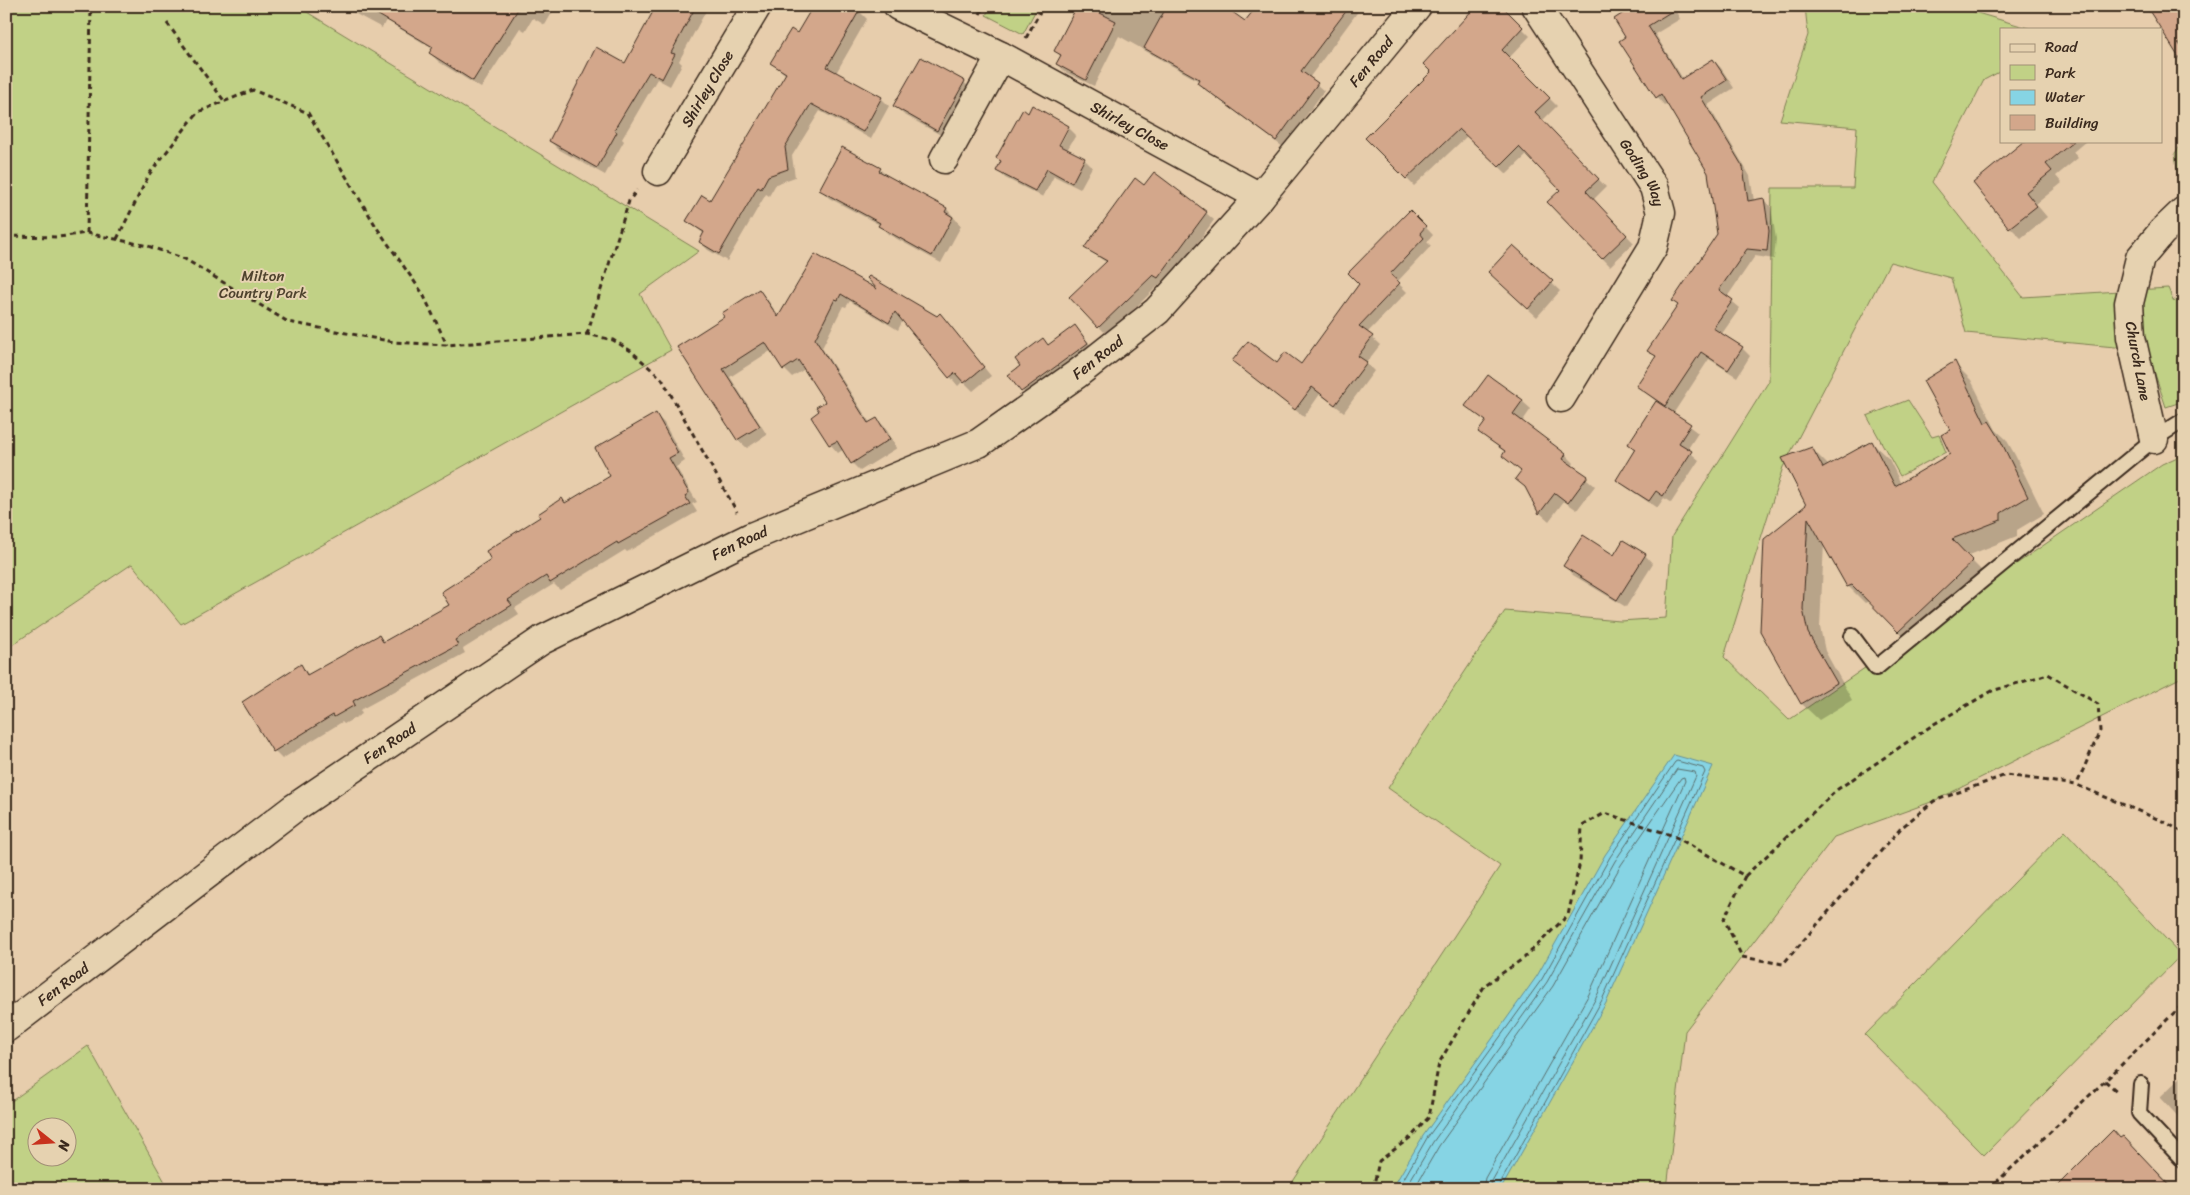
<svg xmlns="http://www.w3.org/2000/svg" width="2190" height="1195" font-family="Sriracha,sans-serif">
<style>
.green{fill:#c1d186;stroke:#7e7e52;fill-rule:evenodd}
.water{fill:#86d4e4;stroke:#689095}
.shadow{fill:#0003}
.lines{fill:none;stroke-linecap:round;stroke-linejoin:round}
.shore{stroke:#596e6d;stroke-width:1}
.building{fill:#d3a78b;stroke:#3b2a1e}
.lane-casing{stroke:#3b2a1e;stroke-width:18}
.street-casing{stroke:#3b2a1e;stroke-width:31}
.path{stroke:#3b2a1e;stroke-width:3;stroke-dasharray:5 4;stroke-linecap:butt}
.lane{stroke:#e6d2b0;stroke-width:14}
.street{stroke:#e6d2b0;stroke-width:28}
.labels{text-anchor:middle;stroke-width:4;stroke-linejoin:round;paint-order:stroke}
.street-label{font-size:15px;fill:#3b2a1e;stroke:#e6d2b0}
.park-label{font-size:15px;fill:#4f432e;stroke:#e6d2b0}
</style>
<rect width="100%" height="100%" fill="#e7cdac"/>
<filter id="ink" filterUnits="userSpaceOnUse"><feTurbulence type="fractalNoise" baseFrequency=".02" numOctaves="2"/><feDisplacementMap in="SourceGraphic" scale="10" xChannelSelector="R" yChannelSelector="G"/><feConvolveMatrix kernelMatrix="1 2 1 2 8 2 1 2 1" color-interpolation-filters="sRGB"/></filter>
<g filter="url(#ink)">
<!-- green -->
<g class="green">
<path d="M 6,6 L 297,6 L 699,251 L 640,294 L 671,350 L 181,624 L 132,564 L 6,649 Z"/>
<path d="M 991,6 L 1038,6 L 1023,34 L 986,15 Z"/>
<path d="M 1805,6 L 1954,6 L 2031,29 L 2001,29 L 2001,71 L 1984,80 L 1932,182 L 2023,297 L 2168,288 L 2174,302 L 2184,291 L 2184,401 L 2166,407 L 2147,350 L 1966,333 L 1951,278 L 1890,262 L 1783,467 L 1724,657 L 1789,720 L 2162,464 L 2184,454 L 2184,676 L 1934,801 L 1834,837 L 1685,1031 L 1667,1189 L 1288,1189 L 1500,866 L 1388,788 L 1505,611 L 1620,621 L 1666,618 L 1672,536 L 1769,381 L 1772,188 L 1853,188 L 1857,127 L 1780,120 L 1808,35 Z"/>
<path d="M 2184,141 L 2184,188 L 2179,185 L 2175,153 Z"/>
<path d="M 1908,400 L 1932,437 L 1939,435 L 1946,452 L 1900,476 L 1867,416 Z"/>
<path d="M 2065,831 L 2181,955 L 1984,1155 L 1865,1035 Z"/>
<path d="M 88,1046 L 169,1189 L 20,1189 L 6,1174 L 6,1105 ZM 38,1128 L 68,1128 L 68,1158 L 38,1158 Z"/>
</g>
<!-- water -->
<path class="water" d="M 1674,755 L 1713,766 L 1606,1003 L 1501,1189 L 1392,1189 L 1423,1136 L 1537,976 L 1605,855 Z"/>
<!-- shadow -->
<g class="shadow">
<path d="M 341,6 L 556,6 L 545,25 L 533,18 L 525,31 L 520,28 L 481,88 L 439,62 L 430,53 L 433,49 L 386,20 L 382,28 Z"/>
<path d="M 657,6 L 713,6 L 711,11 L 707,9 L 694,33 L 679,61 L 682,64 L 670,86 L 657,79 L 622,139 L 624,141 L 605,175 L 558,149 L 550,141 L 625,65 Z"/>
<path d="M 1080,6 L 1221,6 L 1246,23 L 1258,6 L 1362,6 L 1309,78 L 1324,91 L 1283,147 L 1206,90 L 1198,83 L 1199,81 L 1119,36 L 1094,86 L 1065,72 L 1057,64 L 1061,57 L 1056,51 Z"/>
<path d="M 1500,6 L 1530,36 L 1509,58 L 1557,106 L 1542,121 L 1606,187 L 1593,200 L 1634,243 L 1610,266 L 1549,202 L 1562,190 L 1528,154 L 1507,174 L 1467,136 L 1414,186 L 1367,138 Z"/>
<path d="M 1673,6 L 1680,19 L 1655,34 L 1683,79 L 1713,60 L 1721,68 L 1734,88 L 1708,105 L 1750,176 L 1754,201 L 1763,199 L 1771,207 L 1776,239 L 1774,259 L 1755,256 L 1727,297 L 1740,308 L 1721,335 L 1742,348 L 1750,356 L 1737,377 L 1709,359 L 1673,414 L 1698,433 L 1687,450 L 1699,460 L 1671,503 L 1664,498 L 1657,508 L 1626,487 L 1618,480 L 1636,451 L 1629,444 L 1657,402 L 1638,386 L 1657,358 L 1649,350 L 1679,306 L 1719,235 L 1709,172 L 1668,103 L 1664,105 L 1657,97 L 1621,41 Z"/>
<path d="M 859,11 L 867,19 L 836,73 L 881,98 L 889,106 L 871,139 L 820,111 L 792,156 L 795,177 L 776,184 L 769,196 L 766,194 L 727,261 L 708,250 L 700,242 L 704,234 L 688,221 L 710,201 L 786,75 L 772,63 L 798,35 Z"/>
<path d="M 964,82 L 972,91 L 946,138 L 903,114 L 895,106 Z"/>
<path d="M 1032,107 L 1069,128 L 1067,128 L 1055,150 L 1057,151 L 1069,128 L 1076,135 L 1067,150 L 1084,159 L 1092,167 L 1080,189 L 1054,176 L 1043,197 L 1005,178 L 998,170 L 1002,163 L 997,158 Z"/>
<path d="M 2026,141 L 2086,141 L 2073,152 L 2078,158 L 2056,176 L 2062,183 L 2036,204 L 2047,217 L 2021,238 L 2010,227 Z"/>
<path d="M 880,169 L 889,178 L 947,209 L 961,226 L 941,263 L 888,234 L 880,225 L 829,198 L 821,190 Z"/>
<path d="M 1410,211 L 1433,235 L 1427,242 L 1431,246 L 1397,282 L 1407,292 L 1367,333 L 1380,345 L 1366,363 L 1374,371 L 1344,412 L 1320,394 L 1304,417 L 1234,361 L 1301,366 Z"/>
<path d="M 1206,213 L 1214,220 L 1167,285 L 1162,282 L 1107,335 L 1071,297 L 1107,263 L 1086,248 Z"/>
<path d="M 1513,247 L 1560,291 L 1537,317 L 1498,281 Z"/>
<path d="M 816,256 L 881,294 L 937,317 L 940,314 L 991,376 L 973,391 L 963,381 L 958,386 L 903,320 L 898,330 L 850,301 L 846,307 L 843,306 L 822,348 L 870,423 L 876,419 L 885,427 L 897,448 L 860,471 L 852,463 L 844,449 L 838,453 L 830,444 L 821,412 L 827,402 L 805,369 L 792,377 L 784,369 L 772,350 L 730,377 L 767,435 L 747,448 L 738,440 L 679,348 L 726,317 L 759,290 L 767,299 L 779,317 Z"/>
<path d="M 1075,326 L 1096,352 L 1030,400 L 1010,375 L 1022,366 L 1042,339 L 1049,346 Z"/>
<path d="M 1954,363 L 1971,380 L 1996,430 L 2006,439 L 2015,455 L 2044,514 L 2017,530 L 2017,536 L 1967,556 L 1989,578 L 1915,648 L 1870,601 L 1865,603 L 1848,586 L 1824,543 L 1820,627 L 1825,651 L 1852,700 L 1819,720 L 1802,704 L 1761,631 L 1807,506 L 1811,448 L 1829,466 L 1872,443 L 1889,459 L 1901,484 L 1952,454 Z"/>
<path d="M 1522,401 L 1531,409 L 1522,422 L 1566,455 L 1574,463 L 1572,466 L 1595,486 L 1577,510 L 1564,501 L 1549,521 L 1540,513 L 1528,490 L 1517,479 L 1522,472 L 1503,456 L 1506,453 L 1480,432 L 1487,422 L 1467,406 Z"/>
<path d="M 656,415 L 664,423 L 685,461 L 676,467 L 697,502 L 692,504 L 697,512 L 627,552 L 625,550 L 560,590 L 554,584 L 515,608 L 519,614 L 463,649 L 465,653 L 360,710 L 362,714 L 344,724 L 342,722 L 282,759 L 274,751 L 300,665 L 309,675 L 379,636 L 385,642 L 450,605 L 493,560 L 562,499 L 566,504 L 612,476 Z"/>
<path d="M 1645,555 L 1653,564 L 1626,607 L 1573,575 L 1565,566 L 1615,557 Z"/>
<path d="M 2184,1074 L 2184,1123 L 2160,1097 Z"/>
<path d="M 2156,1170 L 2175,1189 L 2057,1189 L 2155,1171 Z"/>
</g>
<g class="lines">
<!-- shore -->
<g class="shore">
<path d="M 1398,1189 L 1427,1138 L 1542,979 L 1610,857 L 1675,762 L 1677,761 L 1703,768 L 1705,772 L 1602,1000 L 1497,1189"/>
<path d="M 1405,1189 L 1433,1142 L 1547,982 L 1615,861 L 1677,769 L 1695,772 L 1696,776 L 1596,998 L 1492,1181 L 1490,1189"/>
<path d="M 1414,1189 L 1439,1146 L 1553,986 L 1621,865 L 1681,778 L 1684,777 L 1685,781 L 1589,994 L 1485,1178 L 1483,1189"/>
</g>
</g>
<!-- building -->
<g class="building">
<path d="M 363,6 L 520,6 L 473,81 L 429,53 L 433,47 Z"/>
<path d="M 656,6 L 696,6 L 671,53 L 675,54 L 662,79 L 649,72 L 614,130 L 617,132 L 597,168 L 549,141 L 596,47 L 625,63 Z"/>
<path d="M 813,6 L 862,6 L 827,67 L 882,97 L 863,132 L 811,104 L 785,147 L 788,169 L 768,176 L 761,189 L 758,187 L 719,254 L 699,242 L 704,232 L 686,221 L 702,195 L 710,200 L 786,73 L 770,63 L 791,29 L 797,33 Z"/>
<path d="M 1077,6 L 1086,6 L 1116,21 L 1086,80 L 1056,64 L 1061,55 L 1054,51 Z"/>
<path d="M 1167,6 L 1224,6 L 1245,21 L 1257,6 L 1350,6 L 1301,71 L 1318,83 L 1276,141 L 1197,83 L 1199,79 L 1144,48 Z"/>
<path d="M 1476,6 L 1502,6 L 1523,27 L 1502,50 L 1550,98 L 1535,112 L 1599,179 L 1586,191 L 1627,235 L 1602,259 L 1547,202 L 1560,190 L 1519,147 L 1499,167 L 1459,129 L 1406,179 L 1365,138 L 1431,72 L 1423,64 Z"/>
<path d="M 1634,6 L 1680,6 L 1648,26 L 1666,54 L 1681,79 L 1713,59 L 1727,80 L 1701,97 L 1743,167 L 1748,201 L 1764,198 L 1769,231 L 1767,251 L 1747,249 L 1719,290 L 1733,300 L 1713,328 L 1743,347 L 1728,370 L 1701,352 L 1665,406 L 1636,386 L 1656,356 L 1647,351 L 1678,305 L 1672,301 L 1717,234 L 1708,173 L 1661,94 L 1656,98 L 1619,41 L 1625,37 L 1614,19 Z"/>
<path d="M 2146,6 L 2184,6 L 2184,66 L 2161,29 Z"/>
<path d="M 921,57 L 965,81 L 937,131 L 893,106 Z"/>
<path d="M 1032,105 L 1069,126 L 1059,145 L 1085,158 L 1072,183 L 1047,169 L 1035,191 L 996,171 L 1001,161 L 996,158 L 1023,109 L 1028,113 Z"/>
<path d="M 2024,141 L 2074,141 L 2046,164 L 2052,171 L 2026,192 L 2037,206 L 2009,228 L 1973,183 Z"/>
<path d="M 842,147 L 881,168 L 879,171 L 947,208 L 945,212 L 953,217 L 932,256 L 878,226 L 880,223 L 819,190 Z"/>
<path d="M 1154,172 L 1207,212 L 1158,278 L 1153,275 L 1098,328 L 1069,297 L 1107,261 L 1084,248 L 1135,178 L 1144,185 Z"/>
<path d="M 1410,210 L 1426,226 L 1420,233 L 1424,238 L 1390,274 L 1400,283 L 1359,326 L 1373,336 L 1358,356 L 1367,362 L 1335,405 L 1312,387 L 1295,410 L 1232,361 L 1248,341 L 1277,363 L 1285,352 L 1301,364 L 1359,284 L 1348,273 Z"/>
<path d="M 1513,245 L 1553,281 L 1528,309 L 1488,272 Z"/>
<path d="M 815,254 L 877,289 L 867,278 L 869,276 L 937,316 L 940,313 L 984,367 L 964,383 L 955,373 L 949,378 L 895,312 L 889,323 L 841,294 L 838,300 L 835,299 L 815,339 L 868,423 L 877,418 L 890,439 L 851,464 L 837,441 L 829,445 L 811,417 L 819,411 L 816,407 L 825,402 L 798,360 L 783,370 L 765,342 L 723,369 L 760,426 L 737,440 L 677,347 L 724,317 L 722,313 L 759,289 L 778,317 Z"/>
<path d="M 1075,325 L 1088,343 L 1021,392 L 1008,375 L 1020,366 L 1015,359 L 1043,338 L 1048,345 Z"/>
<path d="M 1955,361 L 1985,423 L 1989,421 L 1999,437 L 2028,497 L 2001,513 L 2001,520 L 1952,539 L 1973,561 L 1898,632 L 1852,585 L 1847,587 L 1808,518 L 1803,609 L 1808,633 L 1837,683 L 1801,704 L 1760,631 L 1764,539 L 1806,505 L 1782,458 L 1812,447 L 1823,468 L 1872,441 L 1895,486 L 1950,454 L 1941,435 L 1950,430 L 1923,381 Z"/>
<path d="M 1488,375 L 1523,400 L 1513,414 L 1566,454 L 1563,459 L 1588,476 L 1568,503 L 1555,493 L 1539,514 L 1525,487 L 1515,479 L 1521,471 L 1502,456 L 1505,451 L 1478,432 L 1486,421 L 1465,406 Z"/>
<path d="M 1656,401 L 1691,424 L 1679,443 L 1692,451 L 1663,496 L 1656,491 L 1649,501 L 1616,480 L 1635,449 L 1628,444 Z"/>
<path d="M 656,413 L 678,453 L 669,458 L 689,493 L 685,496 L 690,504 L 618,544 L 617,542 L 550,583 L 546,576 L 508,600 L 512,605 L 455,640 L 458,645 L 353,701 L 355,705 L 334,717 L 333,715 L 273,752 L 242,702 L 301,664 L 307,675 L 379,635 L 383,642 L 449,605 L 441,592 L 491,560 L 486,551 L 540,517 L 538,514 L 562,498 L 565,503 L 610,476 L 595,448 Z"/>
<path d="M 1583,535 L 1614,555 L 1623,540 L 1646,554 L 1617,600 L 1563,566 Z"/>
<path d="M 2113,1130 L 2120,1138 L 2123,1136 L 2173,1189 L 2054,1189 Z"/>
</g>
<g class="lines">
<!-- lane casing -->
<g class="lane-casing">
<g id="lane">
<path d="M 1852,636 L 1876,668 L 2154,439 L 2184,420"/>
<path d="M 2141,1084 L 2139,1113 L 2184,1161"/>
</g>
</g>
<!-- street casing -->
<g class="street-casing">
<g id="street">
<path id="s1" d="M 898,6 L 1001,56 L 1260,197"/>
<path id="s2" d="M 1536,6 L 1654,187 L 1661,213 L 1653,247 L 1561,398"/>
<path d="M 944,159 L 1001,56"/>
<path id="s3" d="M 658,171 L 757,6"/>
<path d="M 2154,439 L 2131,337 L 2129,303 L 2140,258 L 2162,232 L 2184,211"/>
<path id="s4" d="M 6,1028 L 294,808 L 542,640 L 751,537 L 979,443 L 1077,374 L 1157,311 L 1260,197 L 1417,6"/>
</g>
</g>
<!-- path -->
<g class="path">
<path d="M 980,14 L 984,6"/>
<path d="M 167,23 L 225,102"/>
<path d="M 1026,38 L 1043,6"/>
<path d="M 2179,42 L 2184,49"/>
<path d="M 87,233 L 91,6"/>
<path d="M 6,236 L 59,237 L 87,233 L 148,246 L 185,259 L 288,322 L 394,342 L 447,345 L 587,334 L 613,340 L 631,351 L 662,379 L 737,512"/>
<path d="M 117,239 L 150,173 L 198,112 L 253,90 L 308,113 L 377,228 L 423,294 L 447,345"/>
<path d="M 587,334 L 629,201 L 637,190"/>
<path d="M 1745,876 L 1838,789 L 1934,724 L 1992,691 L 2048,674 L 2098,704 L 2100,731 L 2077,784"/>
<path d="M 2105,1081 L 2118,1092"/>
<path d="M 1373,1189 L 1379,1161 L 1411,1137 L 1429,1117 L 1439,1063 L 1485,985 L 1524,958 L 1568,915 L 1580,862 L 1582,826 L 1605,813 L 1674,836 L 1745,876 L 1724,919 L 1742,957 L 1783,964 L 1901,828 L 1934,801 L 2006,775 L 2077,785 L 2167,823 L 2184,833"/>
<path d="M 1989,1189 L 2105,1081 L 2184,1003"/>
</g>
<!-- lane -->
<use href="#lane" class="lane"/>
<!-- street -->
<use href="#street" class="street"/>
</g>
</g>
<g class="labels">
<!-- street labels -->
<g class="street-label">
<text dy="5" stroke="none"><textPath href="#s4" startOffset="1692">Fen Road</textPath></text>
<text dy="5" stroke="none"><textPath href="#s3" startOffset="96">Shirley Close</textPath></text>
<text dy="5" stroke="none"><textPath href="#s1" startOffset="261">Shirley Close</textPath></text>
<text dy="5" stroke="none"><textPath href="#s2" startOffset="198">Goding Way</textPath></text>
<text dy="5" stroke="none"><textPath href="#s4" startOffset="1288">Fen Road</textPath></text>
<text transform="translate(2138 361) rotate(79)" y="5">Church Lane</text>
<text dy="5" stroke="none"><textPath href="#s4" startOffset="882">Fen Road</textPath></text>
<text dy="5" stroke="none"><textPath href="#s4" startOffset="478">Fen Road</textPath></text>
<text dy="5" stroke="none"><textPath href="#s4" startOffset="72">Fen Road</textPath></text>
</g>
<!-- park labels -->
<g class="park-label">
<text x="263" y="281">Milton<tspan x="263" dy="17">Country Park</tspan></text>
</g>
</g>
<!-- margin -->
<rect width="2190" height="1195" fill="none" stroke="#e6d2b0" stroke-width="25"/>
<rect x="12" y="12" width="2165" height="1170" fill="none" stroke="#3b2a1e" stroke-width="2" filter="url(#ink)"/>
<!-- legend -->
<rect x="2000" y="28" width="162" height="115" fill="#e6d2b0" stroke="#a28f76"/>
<rect x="2010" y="44" width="25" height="8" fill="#e6d2b0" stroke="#a28f76"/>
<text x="2045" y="52" font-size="15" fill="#3b2a1e">Road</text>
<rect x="2010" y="65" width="25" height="15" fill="#c1d186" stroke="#a28f76"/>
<text x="2045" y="78" font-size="15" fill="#3b2a1e">Park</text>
<rect x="2010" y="90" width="25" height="15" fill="#86d4e4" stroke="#a28f76"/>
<text x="2045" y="102" font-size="15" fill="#3b2a1e">Water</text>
<rect x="2010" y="115" width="25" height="15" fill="#d3a78b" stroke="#a28f76"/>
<text x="2045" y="128" font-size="15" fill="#3b2a1e">Building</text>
<!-- north arrow -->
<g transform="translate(52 1142) rotate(107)"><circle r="24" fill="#e6d2b0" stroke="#a28f76"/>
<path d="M0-4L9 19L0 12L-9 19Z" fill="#c8321e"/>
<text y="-8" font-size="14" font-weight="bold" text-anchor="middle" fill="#3b2a1e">N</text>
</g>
</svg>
